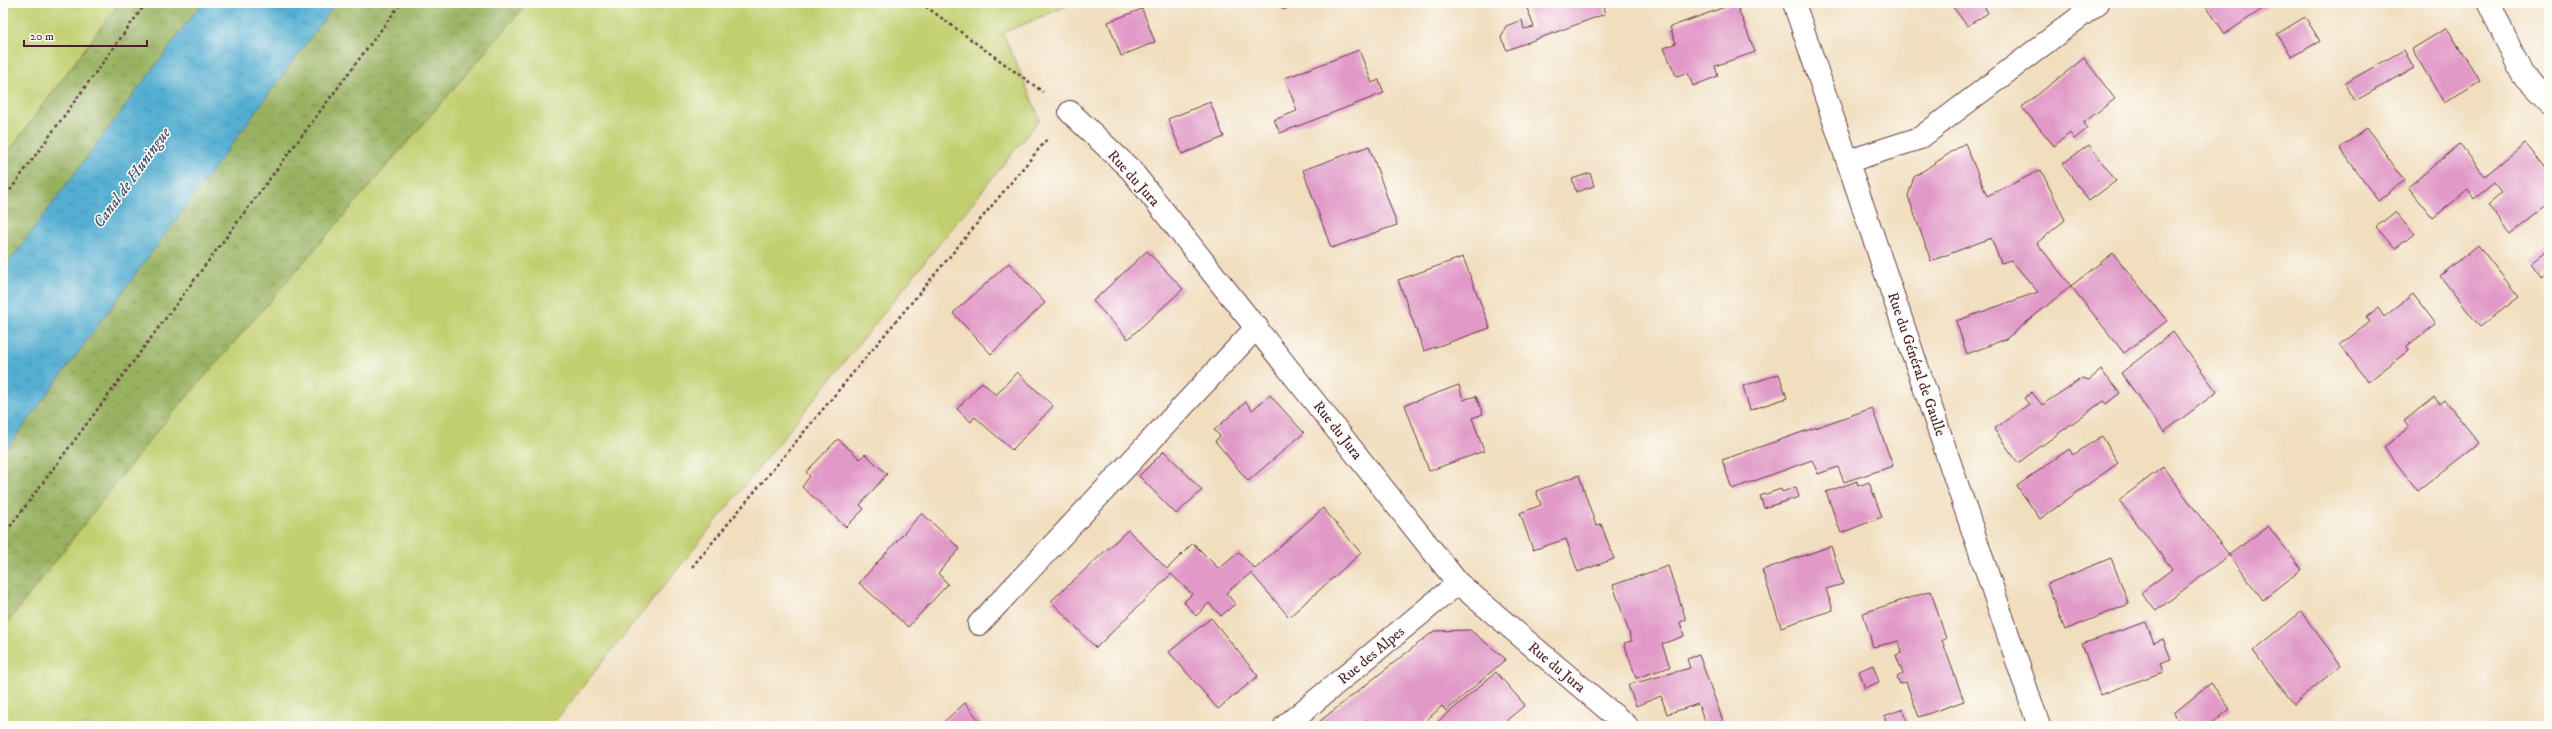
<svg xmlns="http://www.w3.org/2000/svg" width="2552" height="729" font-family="'IM FELL DW Pica',serif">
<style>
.green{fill:#c2cf70;stroke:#86774e}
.forest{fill:url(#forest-crowns);stroke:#726846}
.water{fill:url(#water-ripples);stroke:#4e667e}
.building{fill:#e19ac7}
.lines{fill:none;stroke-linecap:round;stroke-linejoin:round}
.lane-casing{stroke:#633c41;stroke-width:24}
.street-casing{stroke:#633c41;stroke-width:24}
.secondary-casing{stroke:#633c41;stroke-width:24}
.path{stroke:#633c41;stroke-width:2.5;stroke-dasharray:3 3;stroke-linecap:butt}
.lane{stroke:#fff;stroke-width:22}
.street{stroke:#fff;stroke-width:22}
.secondary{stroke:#fff;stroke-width:22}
.labels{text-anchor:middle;stroke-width:3;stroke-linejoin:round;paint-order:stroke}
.street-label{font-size:15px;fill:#4a1f2b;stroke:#fdfcf7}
.water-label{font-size:16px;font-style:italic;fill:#4e586d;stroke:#fdfcf7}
</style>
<defs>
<pattern id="forest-crowns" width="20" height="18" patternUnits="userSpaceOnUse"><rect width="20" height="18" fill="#99b262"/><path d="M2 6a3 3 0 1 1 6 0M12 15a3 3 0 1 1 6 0" fill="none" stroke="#7f9051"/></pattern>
<pattern id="water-ripples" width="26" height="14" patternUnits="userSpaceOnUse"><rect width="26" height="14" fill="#53aed1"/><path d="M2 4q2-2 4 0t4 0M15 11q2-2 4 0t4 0" fill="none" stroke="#478daa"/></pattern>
</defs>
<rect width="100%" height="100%" fill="#fdfcf7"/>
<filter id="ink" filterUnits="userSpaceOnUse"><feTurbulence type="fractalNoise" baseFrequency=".025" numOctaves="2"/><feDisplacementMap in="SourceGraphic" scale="8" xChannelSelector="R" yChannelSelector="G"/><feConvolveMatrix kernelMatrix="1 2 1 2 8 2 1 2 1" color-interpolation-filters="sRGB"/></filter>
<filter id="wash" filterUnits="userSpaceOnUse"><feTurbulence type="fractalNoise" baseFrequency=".012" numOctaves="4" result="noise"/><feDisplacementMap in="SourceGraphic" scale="16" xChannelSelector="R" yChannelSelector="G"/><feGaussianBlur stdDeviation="0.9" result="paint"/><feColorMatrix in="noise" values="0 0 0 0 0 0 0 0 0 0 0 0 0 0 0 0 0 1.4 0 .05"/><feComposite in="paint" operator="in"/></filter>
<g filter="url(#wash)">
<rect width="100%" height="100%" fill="#f1debf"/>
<!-- green -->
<g class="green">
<path d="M 3,3 L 119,3 L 3,159 Z"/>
<path d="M 528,3 L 1074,3 L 1003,33 L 1040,119 L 551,726 L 3,726 L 3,628 L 153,436 Z"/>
</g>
<!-- forest -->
<path class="forest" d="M 119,3 L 528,3 L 153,436 L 3,628 L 3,159 Z"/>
<!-- water -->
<path class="water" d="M 202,3 L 336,3 L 3,454 L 3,270 Z"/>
<g id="blocks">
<!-- building -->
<g class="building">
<path d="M 1280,3 L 1301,3 L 1283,10 Z"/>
<path d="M 1525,3 L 1602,3 L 1605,14 L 1507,50 L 1501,38 L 1506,26 L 1522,20 L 1524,29 L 1534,27 Z"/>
<path d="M 1736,3 L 1755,52 L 1715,66 L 1718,76 L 1693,86 L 1688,73 L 1676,76 L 1664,48 L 1676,43 L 1670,27 Z"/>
<path d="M 1950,3 L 1983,3 L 1988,13 L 1967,26 Z"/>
<path d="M 2204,3 L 2271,3 L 2225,34 Z"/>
<path d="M 1142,9 L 1155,42 L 1121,56 L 1108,22 Z"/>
<path d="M 2305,17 L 2320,41 L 2292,57 L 2277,34 Z"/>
<path d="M 2447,28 L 2480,81 L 2444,103 L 2412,49 Z"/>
<path d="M 1359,50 L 1372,83 L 1379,80 L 1384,93 L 1280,133 L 1274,120 L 1297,111 L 1285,78 Z"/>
<path d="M 2404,50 L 2414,68 L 2355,101 L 2345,83 Z"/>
<path d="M 2084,58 L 2115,99 L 2083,123 L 2087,129 L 2074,139 L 2070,133 L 2054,146 L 2022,107 Z"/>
<path d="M 1210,102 L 1224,137 L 1182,154 L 1168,119 Z"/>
<path d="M 2367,128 L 2404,180 L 2378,201 L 2340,148 Z"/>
<path d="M 1965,143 L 1987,196 L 2041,170 L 2065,220 L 2037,243 L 2071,286 L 2006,339 L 1967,354 L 1956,321 L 2038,292 L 2011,260 L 2001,263 L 1991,238 L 1931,261 L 1908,196 L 1914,177 Z"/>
<path d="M 2525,143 L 2549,173 L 2549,204 L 2511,234 L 2488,205 L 2502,193 L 2494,183 L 2474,199 L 2468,190 L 2433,218 L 2408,187 L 2460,144 L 2485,176 Z"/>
<path d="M 2089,145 L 2116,181 L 2089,201 L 2062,164 Z"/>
<path d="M 1369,146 L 1397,225 L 1331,248 L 1303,170 Z"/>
<path d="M 1590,173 L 1594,186 L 1576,192 L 1572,179 Z"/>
<path d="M 2395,212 L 2414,234 L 2395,249 L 2376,227 Z"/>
<path d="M 2478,245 L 2519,297 L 2480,327 L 2440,276 Z"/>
<path d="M 2549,249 L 2549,273 L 2542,278 L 2531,263 Z"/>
<path d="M 1147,251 L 1183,289 L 1128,339 L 1093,301 Z"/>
<path d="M 2113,253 L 2167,321 L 2124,353 L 2071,286 Z"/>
<path d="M 1463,257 L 1490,328 L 1424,351 L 1398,280 Z"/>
<path d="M 1009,263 L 1045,303 L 991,354 L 953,313 Z"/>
<path d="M 2413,294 L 2436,324 L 2407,346 L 2409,350 L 2368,382 L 2340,345 L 2370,322 L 2366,317 L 2378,308 L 2384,317 Z"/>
<path d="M 2173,332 L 2217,392 L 2164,432 L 2121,373 Z"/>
<path d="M 2101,370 L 2120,393 L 2106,404 L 2103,401 L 2018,463 L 1994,429 L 2029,404 L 2024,398 L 2032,392 L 2042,405 L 2082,378 L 2089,380 Z"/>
<path d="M 1017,372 L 1053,406 L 1012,450 L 975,417 L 971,422 L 957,409 L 982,382 L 996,395 Z"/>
<path d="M 1779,374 L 1787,398 L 1750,410 L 1743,386 Z"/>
<path d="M 1459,385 L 1463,400 L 1476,396 L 1483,414 L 1472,418 L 1484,451 L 1429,471 L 1405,405 Z"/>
<path d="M 1270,395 L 1304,433 L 1248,481 L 1215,441 L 1220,436 L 1214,430 L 1246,402 L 1252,410 Z"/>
<path d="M 2434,397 L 2440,404 L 2445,400 L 2479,443 L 2418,491 L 2384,447 L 2409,428 L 2404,421 Z"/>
<path d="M 1872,408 L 1893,466 L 1844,482 L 1838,467 L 1818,474 L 1812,460 L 1732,489 L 1722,460 Z"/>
<path d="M 2102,436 L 2118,463 L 2040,519 L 2017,486 L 2069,449 L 2073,455 Z"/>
<path d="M 838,439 L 860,459 L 865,454 L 887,474 L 860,505 L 864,509 L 846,527 L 802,487 L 810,476 L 806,472 Z"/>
<path d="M 1164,451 L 1202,490 L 1176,514 L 1139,476 Z"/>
<path d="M 2163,467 L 2229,555 L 2156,611 L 2141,593 L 2172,569 L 2119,500 Z"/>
<path d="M 1579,475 L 1596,526 L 1601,524 L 1614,559 L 1578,572 L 1566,539 L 1533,550 L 1520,513 L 1541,505 L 1536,491 Z"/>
<path d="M 1857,481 L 1858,486 L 1869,482 L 1882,517 L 1841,533 L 1826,492 Z"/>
<path d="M 1796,487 L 1799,497 L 1764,508 L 1760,496 L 1781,489 L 1782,492 Z"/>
<path d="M 1323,508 L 1361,553 L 1289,617 L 1251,573 L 1226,593 L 1235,604 L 1221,616 L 1209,603 L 1196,616 L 1184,602 L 1192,594 L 1171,574 L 1096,648 L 1051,601 L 1128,530 L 1167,569 L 1193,543 L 1219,569 L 1239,552 L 1255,569 Z"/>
<path d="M 922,513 L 960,549 L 938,573 L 948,584 L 908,627 L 859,583 Z"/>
<path d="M 2268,526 L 2302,569 L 2263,600 L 2229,555 Z"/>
<path d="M 1831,546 L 1843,584 L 1826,589 L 1833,610 L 1781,627 L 1762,570 Z"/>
<path d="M 2111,558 L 2129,604 L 2065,630 L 2047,584 Z"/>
<path d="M 1668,566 L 1686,620 L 1680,622 L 1684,636 L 1662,644 L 1670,667 L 1636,678 L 1624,643 L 1632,641 L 1613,585 Z"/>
<path d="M 1931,591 L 1946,639 L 1942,640 L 1964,701 L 1919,717 L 1906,682 L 1900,684 L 1897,677 L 1903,674 L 1896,655 L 1902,653 L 1899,641 L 1873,647 L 1863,613 Z"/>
<path d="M 2301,612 L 2341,665 L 2294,704 L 2253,651 Z"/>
<path d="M 1211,618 L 1258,676 L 1218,709 L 1169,652 Z"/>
<path d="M 2146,622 L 2154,643 L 2163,639 L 2171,659 L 2160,663 L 2163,672 L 2100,695 L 2082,644 Z"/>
<path d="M 1470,630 L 1506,659 L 1446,711 L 1442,706 L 1420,726 L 1372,726 L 1367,720 L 1360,726 L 1323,726 L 1320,721 L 1434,631 Z"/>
<path d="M 1699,655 L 1723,721 L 1707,726 L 1698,704 L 1667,714 L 1661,696 L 1636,706 L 1628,685 L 1690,668 L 1687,659 Z"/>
<path d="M 1873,665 L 1879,682 L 1865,688 L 1859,671 Z"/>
<path d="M 1496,672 L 1525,705 L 1500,726 L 1433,726 Z"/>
<path d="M 2211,683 L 2230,709 L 2209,726 L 2182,726 L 2174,713 Z"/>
<path d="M 965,703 L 984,726 L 939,726 Z"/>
<path d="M 1903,709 L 1909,726 L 1888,726 L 1884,716 Z"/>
</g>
</g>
</g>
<g filter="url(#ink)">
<use href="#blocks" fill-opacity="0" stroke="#633c41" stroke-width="1"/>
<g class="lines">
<!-- lane casing -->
<g class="lane-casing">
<path id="lane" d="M 979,624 L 1257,327"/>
</g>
<!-- street casing -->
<g class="street-casing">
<g id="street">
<path d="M 2489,3 L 2522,74 L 2549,102"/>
<path d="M 1070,112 L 1131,170 L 1458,583 L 1627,726"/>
<path d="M 1849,161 L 1920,138 L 2098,3"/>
<path d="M 1285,726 L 1458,583"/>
</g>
</g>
<!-- secondary casing -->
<g class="secondary-casing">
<path id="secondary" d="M 1794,3 L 2039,726"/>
</g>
<!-- path -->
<g class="path">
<path d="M 921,3 L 1043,92"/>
<path d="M 3,200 L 146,3"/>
<path d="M 3,536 L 401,3"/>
<path d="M 692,567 L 1048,138"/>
</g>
<!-- lane -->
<use href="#lane" class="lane"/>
<!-- street -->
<use href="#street" class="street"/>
<!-- secondary -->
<use href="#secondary" class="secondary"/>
</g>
</g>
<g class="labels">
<!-- street labels -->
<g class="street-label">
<text transform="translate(1134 178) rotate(48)" y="5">Rue du Jura</text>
<text transform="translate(1917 364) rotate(71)" y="5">Rue du Général de Gaulle</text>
<text transform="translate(1338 430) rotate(52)" y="5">Rue du Jura</text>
<text transform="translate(1371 655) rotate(-40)" y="5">Rue des Alpes</text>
<text transform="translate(1557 667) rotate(40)" y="5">Rue du Jura</text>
</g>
<!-- water labels -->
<g class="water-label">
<text transform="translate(131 177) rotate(-54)" y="6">Canal de Huningue</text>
</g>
</g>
<!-- margin -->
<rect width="2552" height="729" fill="none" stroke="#fdfcf7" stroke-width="16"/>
<!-- scale -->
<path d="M24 40v6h123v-6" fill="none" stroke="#4a1f2b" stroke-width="2"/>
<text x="30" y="40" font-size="12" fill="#4a1f2b" stroke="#fdfcf7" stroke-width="3" paint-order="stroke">20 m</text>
</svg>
